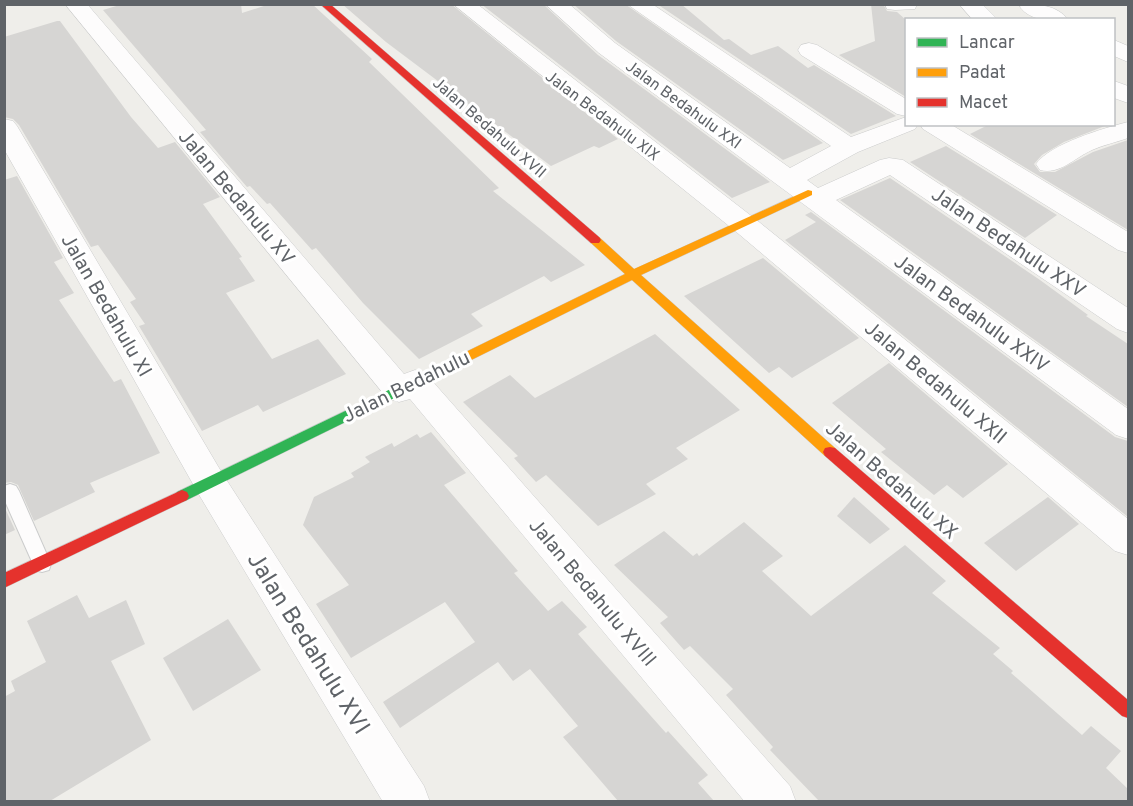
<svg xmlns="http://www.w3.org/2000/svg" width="1133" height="806" font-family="Overpass,sans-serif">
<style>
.building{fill:#d6d5d3}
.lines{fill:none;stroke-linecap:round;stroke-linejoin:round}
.lane-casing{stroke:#cbcccc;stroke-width:2}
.street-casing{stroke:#cbcccc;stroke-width:1}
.fast-casing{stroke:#cacacb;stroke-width:1}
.slow-casing{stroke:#cacacb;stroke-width:1}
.jam-casing{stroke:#cacacb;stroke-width:1}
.lane{fill:#fdfcfc;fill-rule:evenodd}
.street{fill:#fdfcfc;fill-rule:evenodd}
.fast{fill:#30b455;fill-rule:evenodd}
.slow{fill:#ff9f0a;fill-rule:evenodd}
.jam{fill:#e5322d;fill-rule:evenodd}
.labels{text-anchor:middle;stroke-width:6;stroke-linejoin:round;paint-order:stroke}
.far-street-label{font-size:16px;fill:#5f6368;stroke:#fff}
.street-label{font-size:20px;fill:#5f6368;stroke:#fff}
.near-street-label{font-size:24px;fill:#5f6368;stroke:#fff}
</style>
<rect width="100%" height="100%" fill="#efeeea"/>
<!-- building -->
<g class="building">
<path d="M 123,4 L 241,4 L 242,13 L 270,4 L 312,4 L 372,59 L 369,62 L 499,188 L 493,191 L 585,265 L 551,282 L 544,276 L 471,314 L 483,326 L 419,359 L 363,303 L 316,248 L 312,250 L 270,203 L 267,204 L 250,186 L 247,187 L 200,132 L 206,130 L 103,10 Z"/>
<path d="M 342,4 L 451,4 L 618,139 L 599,148 L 594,146 L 551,166 L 386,42 Z"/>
<path d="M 481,4 L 543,4 L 598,55 L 770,182 L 732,198 Z"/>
<path d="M 573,4 L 625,4 L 823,143 L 783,160 L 616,41 Z"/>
<path d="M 657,4 L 681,4 L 724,40 L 729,39 L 751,55 L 778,46 L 808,68 L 814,65 L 896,116 L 851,134 Z"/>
<path d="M 871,4 L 883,4 L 887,11 L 897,12 L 906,20 L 906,97 L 839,55 L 875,41 Z"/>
<path d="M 57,21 L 60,21 L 131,117 L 158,148 L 175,142 L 220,197 L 203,204 L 242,257 L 239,258 L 255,281 L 226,293 L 272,359 L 318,339 L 346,374 L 263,412 L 258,405 L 202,431 L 139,326 L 145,324 L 130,302 L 136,299 L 98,245 L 91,247 L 19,125 L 13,119 L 4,117 L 4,37 Z"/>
<path d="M 990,124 L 1110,124 L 1064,142 L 1042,155 L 1034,164 L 1040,172 L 1055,172 L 1093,152 L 1128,140 L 1128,230 L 970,134 Z"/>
<path d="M 946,146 L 1057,215 L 1025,238 L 910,162 Z"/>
<path d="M 17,176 L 63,258 L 54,262 L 74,293 L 59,300 L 114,382 L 121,379 L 160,453 L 90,483 L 95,492 L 34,521 L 18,485 L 11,482 L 4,483 L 4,180 Z"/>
<path d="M 890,178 L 1040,280 L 1088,315 L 1086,316 L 1128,344 L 1128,407 L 840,200 Z"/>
<path d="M 811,212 L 1115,437 L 1128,441 L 1128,517 L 785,240 L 816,222 L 805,215 Z"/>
<path d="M 763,258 L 859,338 L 792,378 L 779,367 L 769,373 L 684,296 Z"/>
<path d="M 655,334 L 740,410 L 676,448 L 688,459 L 646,484 L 656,494 L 598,526 L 546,475 L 536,482 L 514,458 L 518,456 L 463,402 L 510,375 L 535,398 Z"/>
<path d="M 889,363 L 1008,464 L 963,498 L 947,485 L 934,495 L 881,452 L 886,449 L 832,403 Z"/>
<path d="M 431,432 L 466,473 L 444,485 L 518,571 L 514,573 L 548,611 L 562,601 L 587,627 L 578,634 L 666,733 L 668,731 L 708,775 L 698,783 L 714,801 L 618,801 L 563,737 L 578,726 L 530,669 L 513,681 L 498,662 L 400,728 L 383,702 L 475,642 L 445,602 L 351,658 L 316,604 L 349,585 L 303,525 L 314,497 L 354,477 L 351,473 L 370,462 L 365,457 L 392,443 L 394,447 L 417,434 L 420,438 Z"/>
<path d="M 854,497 L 890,529 L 870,544 L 837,516 Z"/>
<path d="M 1048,497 L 1079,524 L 1016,571 L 984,543 Z"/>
<path d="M 4,506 L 15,530 L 4,535 Z"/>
<path d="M 744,522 L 783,556 L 762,571 L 811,616 L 905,545 L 946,581 L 932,593 L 1000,648 L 993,654 L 1013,671 L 1011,673 L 1082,735 L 1091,726 L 1121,751 L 1106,768 L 1128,789 L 1128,801 L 819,801 L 770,750 L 773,747 L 726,695 L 733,689 L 690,646 L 684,650 L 660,623 L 668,617 L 614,565 L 664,531 L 693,556 L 697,553 L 699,556 Z"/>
<path d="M 77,595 L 89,618 L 126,600 L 145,644 L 111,661 L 151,740 L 50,801 L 4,801 L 4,697 L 15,691 L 11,681 L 46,662 L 27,621 Z"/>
<path d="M 228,619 L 261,670 L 193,711 L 163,658 Z"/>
</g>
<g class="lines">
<!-- lane casing -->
<g class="lane-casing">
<path id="lane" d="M 10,484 L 16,486 L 19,491 L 51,564 L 49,570 L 42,572 L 35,570 L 33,564 L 4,499 L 4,486 Z"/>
</g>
<!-- street casing -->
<g class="street-casing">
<g id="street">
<path d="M 65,4 L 87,4 L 404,374 L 415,370 L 426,374 L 790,786 L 796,802 L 745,802 L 410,399 L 399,402 L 387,398 Z"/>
<path d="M 453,4 L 477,4 L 754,218 L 1128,519 L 1128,555 L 1115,551 L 734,230 Z"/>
<path d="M 545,4 L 569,4 L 615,43 L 790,168 L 831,146 L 627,4 L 652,4 L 851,137 L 906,117 L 906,124 L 918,124 L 915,129 L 858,152 L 807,180 L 818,188 L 880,160 L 889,158 L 903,160 L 1128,308 L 1128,333 L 1117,329 L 890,175 L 836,200 L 1128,409 L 1128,439 L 1116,435 L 599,53 Z"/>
<path d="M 885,4 L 917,4 L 915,9 L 895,10 L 887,9 Z"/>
<path d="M 959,4 L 982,4 L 998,20 L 973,20 Z"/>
<path d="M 1022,4 C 1037,4 1058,5 1068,20 C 1051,20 1031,22 1020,7 Z"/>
<path d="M 1114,40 L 1128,46 L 1128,62 L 1114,56 Z"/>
<path d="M 809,43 L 817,45 L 906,99 L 906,116 L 897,114 L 801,55 L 798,50 L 801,45 Z"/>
<path d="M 1114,81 L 1128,86 L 1128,103 L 1114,98 Z"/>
<path d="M 4,119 L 13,121 L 17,126 L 222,473 L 424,786 L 430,802 L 383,802 L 198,493 L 4,149 Z"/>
<path d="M 1128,122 L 1128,138 C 1117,142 1103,145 1092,150 C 1074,158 1060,175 1040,170 L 1036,164 C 1050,144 1104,128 1128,122 Z"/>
<path d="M 920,124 L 950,124 L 1128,232 L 1128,253 L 1118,250 L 923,129 Z"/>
</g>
</g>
<!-- fast casing -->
<g class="fast-casing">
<path id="fast" d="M 428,371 L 433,373 L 435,376 L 433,379 L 187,500 L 182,502 L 177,500 L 175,496 L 177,492 Z"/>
</g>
<!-- slow casing -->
<g class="slow-casing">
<path id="slow" d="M 808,190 L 812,191 L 812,195 L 641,275 L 835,448 L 837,452 L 835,456 L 825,456 L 632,280 L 433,379 L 428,381 L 421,376 L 423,373 L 625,274 L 591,243 L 589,240 L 591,237 L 599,237 L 634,269 Z"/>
</g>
<!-- jam casing -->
<g class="jam-casing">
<g id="jam">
<path d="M 320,4 L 330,4 L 599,237 L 601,240 L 599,243 L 591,243 Z"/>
<path d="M 830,447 L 835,448 L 1128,700 L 1128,718 L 1122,716 L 825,456 L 823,452 L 825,448 Z"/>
<path d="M 182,490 L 187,492 L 189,496 L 187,500 L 4,588 L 4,573 Z"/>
</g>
</g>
<!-- lane -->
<use href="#lane" class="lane"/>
<!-- street -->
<use href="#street" class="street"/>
<!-- fast -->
<use href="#fast" class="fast"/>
<!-- slow -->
<use href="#slow" class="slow"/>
<!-- jam -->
<use href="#jam" class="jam"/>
</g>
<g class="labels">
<!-- far-street labels -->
<g class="far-street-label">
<text transform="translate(684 104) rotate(36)" y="6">Jalan Bedahulu XXI</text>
<text transform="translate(603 115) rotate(37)" y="6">Jalan Bedahulu XIX</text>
<text transform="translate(490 127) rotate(41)" y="6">Jalan Bedahulu XVII</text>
</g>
<!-- street labels -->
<g class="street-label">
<text transform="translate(237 197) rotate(50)" y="7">Jalan Bedahulu XV</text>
<text transform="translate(1009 242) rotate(34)" y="7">Jalan Bedahulu XXV</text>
<text transform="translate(107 305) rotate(60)" y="7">Jalan Bedahulu XI</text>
<text transform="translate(972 313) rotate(36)" y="7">Jalan Bedahulu XXIV</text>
<text transform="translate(936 382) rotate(40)" y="7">Jalan Bedahulu XXII</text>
<text transform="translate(406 386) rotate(-26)" y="7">Jalan Bedahulu</text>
<text transform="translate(892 480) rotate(41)" y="7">Jalan Bedahulu XX</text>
<text transform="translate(593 592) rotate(50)" y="7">Jalan Bedahulu XVIII</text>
</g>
<!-- near-street labels -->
<g class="near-street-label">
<text transform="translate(309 643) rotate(58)" y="8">Jalan Bedahulu XVI</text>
</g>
</g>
<!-- border -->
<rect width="1133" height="806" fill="none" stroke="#5f6368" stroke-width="12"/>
<!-- legend -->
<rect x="905" y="18" width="210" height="108" fill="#ffffff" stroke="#bfc1c3" stroke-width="1.5"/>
<rect x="917" y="38" width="30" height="9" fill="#30b455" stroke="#bfc1c3" stroke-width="1.5"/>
<text x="959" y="48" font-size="18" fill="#5f6368">Lancar</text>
<rect x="917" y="68" width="30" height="9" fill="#ff9f0a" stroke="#bfc1c3" stroke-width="1.5"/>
<text x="959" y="78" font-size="18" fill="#5f6368">Padat</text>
<rect x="917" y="98" width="30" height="9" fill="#e5322d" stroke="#bfc1c3" stroke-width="1.5"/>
<text x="959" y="108" font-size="18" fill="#5f6368">Macet</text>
</svg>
